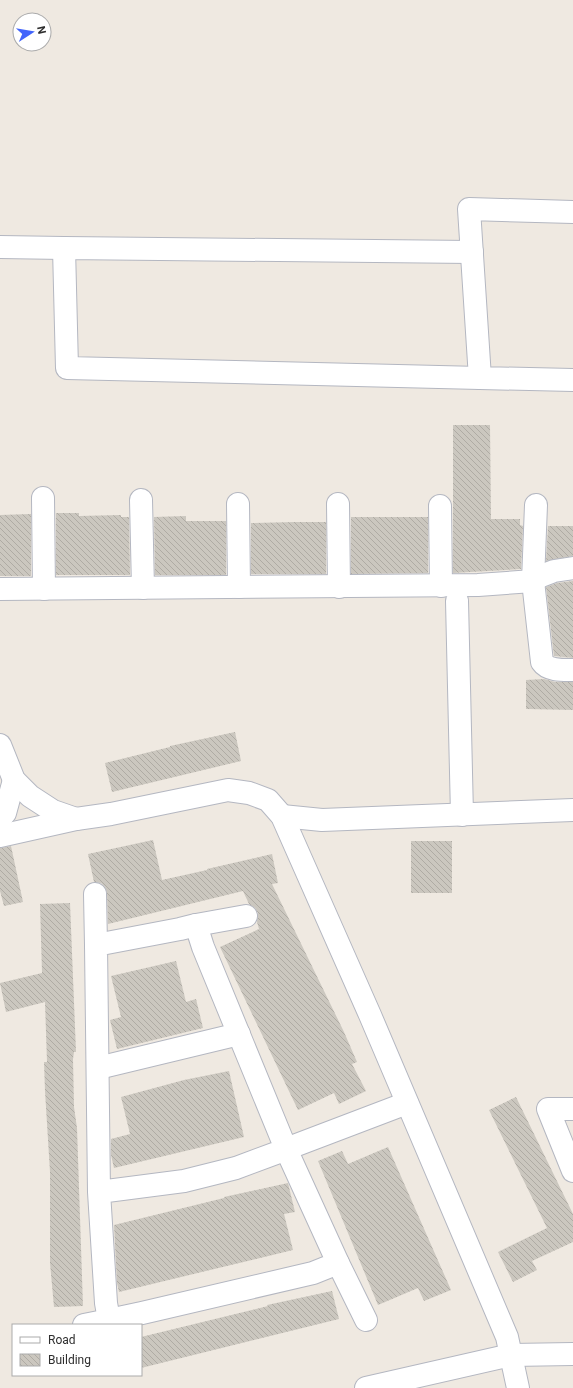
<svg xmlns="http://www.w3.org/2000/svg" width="573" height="1388" font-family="Roboto,sans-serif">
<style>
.building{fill:url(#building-back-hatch)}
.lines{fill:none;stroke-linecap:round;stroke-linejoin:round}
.minor-casing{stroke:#b4b7c1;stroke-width:24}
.minor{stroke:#fff;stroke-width:22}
</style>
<defs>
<pattern id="building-back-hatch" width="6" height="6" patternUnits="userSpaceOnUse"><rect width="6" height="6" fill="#cbc7bf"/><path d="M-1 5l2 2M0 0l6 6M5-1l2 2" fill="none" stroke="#afaba4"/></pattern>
</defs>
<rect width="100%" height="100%" fill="#efe9e1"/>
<!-- building -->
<g class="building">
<path d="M 453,425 L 490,425 L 491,519 L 520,519 L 520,525 L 523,526 L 521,569 L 453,573 Z"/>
<path d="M 56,513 L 79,513 L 79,516 L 121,515 L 121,517 L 129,517 L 130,575 L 56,575 Z"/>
<path d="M 31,514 L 31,576 L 0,576 L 0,515 Z"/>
<path d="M 186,516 L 186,521 L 226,521 L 226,575 L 155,575 L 154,517 Z"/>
<path d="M 351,517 L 428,517 L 428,573 L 351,574 Z"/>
<path d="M 295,522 L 326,522 L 326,574 L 251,574 L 251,523 Z"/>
<path d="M 548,526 L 573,526 L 573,556 L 546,561 Z"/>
<path d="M 573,581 L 573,658 L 555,656 L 554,656 L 546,587 L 557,583 Z"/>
<path d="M 544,679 L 555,682 L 573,682 L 573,710 L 526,709 L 526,680 Z"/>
<path d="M 235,732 L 241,761 L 112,792 L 105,763 L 170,747 L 170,746 Z"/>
<path d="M 153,840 L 162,880 L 207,870 L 207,869 L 272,854 L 278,883 L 272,884 L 344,1032 L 357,1062 L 352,1064 L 366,1091 L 339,1104 L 334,1093 L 298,1110 L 220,947 L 259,929 L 257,922 L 258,913 L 255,908 L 249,904 L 243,891 L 108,924 L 107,893 L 105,887 L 101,883 L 94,882 L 88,854 Z"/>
<rect x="411" y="841" width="41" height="52"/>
<path d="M 11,846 L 23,902 L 4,906 L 0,891 L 0,848 Z"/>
<path d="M 70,903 L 76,1052 L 74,1052 L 73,1059 L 74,1107 L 77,1128 L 83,1306 L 54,1307 L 50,1263 L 50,1172 L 45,1091 L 44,1062 L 47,1062 L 45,1002 L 6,1012 L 0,983 L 42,973 L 40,904 Z"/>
<path d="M 176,961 L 186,1002 L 196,999 L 203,1028 L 117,1049 L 110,1020 L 121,1017 L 111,976 Z"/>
<path d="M 229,1071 L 244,1137 L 114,1168 L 111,1155 L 111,1139 L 130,1134 L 121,1097 L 184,1080 Z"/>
<path d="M 516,1097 L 573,1214 L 573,1242 L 532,1261 L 537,1270 L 513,1282 L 498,1252 L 547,1228 L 489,1110 Z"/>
<path d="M 388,1147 L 451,1290 L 424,1301 L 418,1288 L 378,1305 L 318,1161 L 342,1151 L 348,1164 Z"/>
<path d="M 288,1183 L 295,1212 L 284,1214 L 293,1250 L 119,1292 L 117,1283 L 114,1225 L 224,1198 L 224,1197 Z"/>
<path d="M 332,1291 L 339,1319 L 141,1368 L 141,1337 L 268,1306 L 267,1305 Z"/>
</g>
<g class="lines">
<!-- minor casing -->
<g class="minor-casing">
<g id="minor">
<path d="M 573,212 L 469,209 L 480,378 L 573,380"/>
<path d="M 0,247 L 64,248"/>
<path d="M 472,252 L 64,248 L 67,368 L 480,378"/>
<path d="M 43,498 L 44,589"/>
<path d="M 141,500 L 143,588"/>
<path d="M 238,504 L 239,587"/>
<path d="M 338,504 L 339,587"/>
<path d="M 536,505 L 533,581 L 542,662 C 548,671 564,670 573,670"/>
<path d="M 440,506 L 441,586"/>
<path d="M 0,589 L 478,585 L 533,581 L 541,576 L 554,571 L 573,568"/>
<path d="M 457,601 L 462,815"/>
<path d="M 0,745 L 14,780 L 30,796 L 53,811 L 76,819"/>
<path d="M 282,816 L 322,820 L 573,810"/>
<path d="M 0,819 L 5,813 L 14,780"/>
<path d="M 0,836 L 76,819 L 111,814 L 228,790 L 249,793 L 268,800 L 282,816 L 370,1015 L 507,1337 L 518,1388"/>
<path d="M 95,894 L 96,945"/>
<path d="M 196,925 L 246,916"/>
<path d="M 98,1068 L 239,1034"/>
<path d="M 573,1109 L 548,1109 L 573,1171"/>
<path d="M 99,1192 L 96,945 L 180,929 L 196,925 L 203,947 L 286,1149 L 338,1263 L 313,1273 L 142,1313 L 109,1320 L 106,1303 L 99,1192 L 184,1181 L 236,1168 L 279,1152 L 286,1149 L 407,1103"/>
<path d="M 338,1263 L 366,1320"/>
<path d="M 84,1325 L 109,1320"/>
<path d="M 366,1388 L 511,1355 L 573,1354"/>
</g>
</g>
<!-- minor -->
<use href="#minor" class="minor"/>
</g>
<!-- legend -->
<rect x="12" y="1324" width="130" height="52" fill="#ffffff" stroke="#ababab"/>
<rect x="20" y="1337" width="20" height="6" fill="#ffffff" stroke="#ababab"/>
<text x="48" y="1344" font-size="12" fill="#2e2e2e">Road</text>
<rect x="20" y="1354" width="20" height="12" fill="url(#building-back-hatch)" stroke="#ababab"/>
<text x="48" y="1364" font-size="12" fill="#2e2e2e">Building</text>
<!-- north arrow -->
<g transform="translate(32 32) rotate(78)"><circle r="19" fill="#ffffff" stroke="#ababab"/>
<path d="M0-3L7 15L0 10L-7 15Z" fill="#4264fb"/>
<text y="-6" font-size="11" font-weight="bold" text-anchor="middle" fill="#2e2e2e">N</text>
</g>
</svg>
